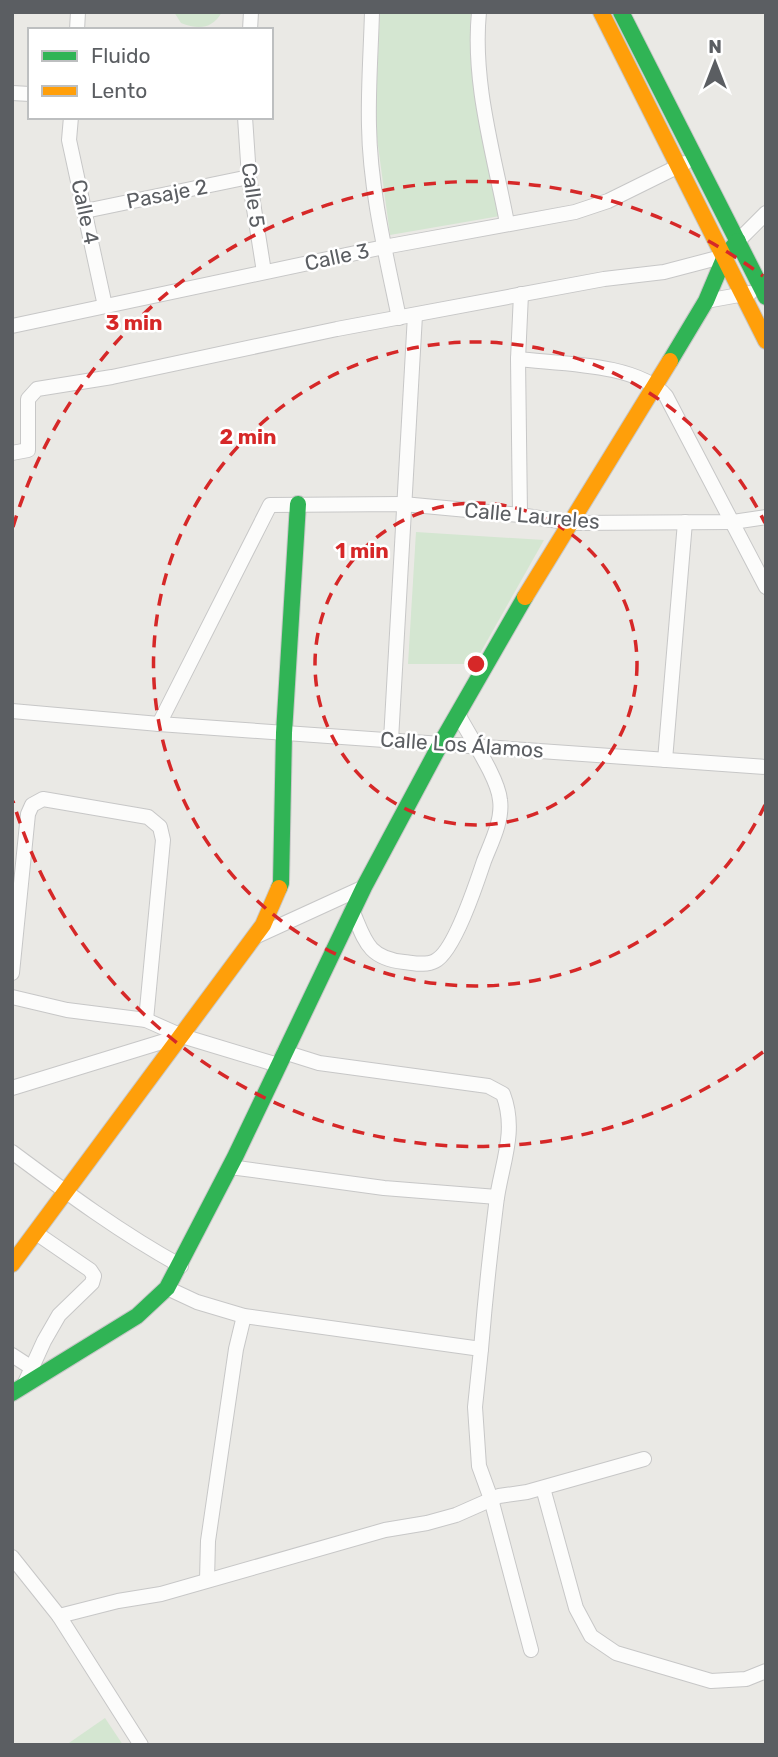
<svg xmlns="http://www.w3.org/2000/svg" width="778" height="1757" font-family="Rubik,sans-serif">
<style>
.green{fill:#d4e6d1}
.lines{fill:none;stroke-linecap:round;stroke-linejoin:round}
.street-casing{stroke:#c7c7c7;stroke-width:16}
.fast-casing{stroke:#c7c7c7;stroke-width:18}
.slow-casing{stroke:#c7c7c7;stroke-width:18}
.street{stroke:#fcfcfb;stroke-width:14}
.fast{stroke:#30b455;stroke-width:16}
.slow{stroke:#ff9f0a;stroke-width:16}
.ring{fill:none;stroke:#d62828;stroke-width:3.5;stroke-dasharray:12 9}
.labels{text-anchor:middle;stroke-width:5;stroke-linejoin:round;paint-order:stroke}
.street-label{font-size:21px;fill:#5b5e62;stroke:#fff}
.centre{fill:#d62828;stroke:#fff;stroke-width:3.5}
.ring-label{font-size:21px;text-anchor:middle;font-weight:bold;fill:#d62828;stroke:#fff;stroke-width:5;stroke-linejoin:round;paint-order:stroke}
</style>
<rect width="100%" height="100%" fill="#eae9e5"/>
<!-- green -->
<g class="green">
<path d="M 174,12 L 222,12 C 212,29 199,30 181,23 Z"/>
<path d="M 380,12 L 471,12 C 465,79 487,151 500,216 L 390,235 L 375,123 Z"/>
<path d="M 416,532 L 544,540 L 474,664 L 408,664 Z"/>
<path d="M 105,1718 L 123,1745 L 66,1745 Z"/>
</g>
<g class="lines">
<!-- street casing -->
<g class="street-casing">
<g id="street">
<path d="M 372,12 C 371,50 368,88 369,126 C 370,190 386,255 399,318"/>
<path d="M 479,12 C 472,83 494,154 507,223"/>
<path d="M 77,30 L 78,12"/>
<path d="M 250,30 L 251,12"/>
<path d="M 12,93 L 30,94"/>
<path d="M 71,117 L 69,140 L 105,306"/>
<path d="M 245,117 L 249,177 L 264,272"/>
<path d="M 85,211 L 249,177"/>
<path d="M 738,241 L 766,213"/>
<path d="M 706,301 L 750,293"/>
<path d="M 12,326 L 384,247 L 575,212 L 608,201 L 685,163"/>
<path d="M 518,359 C 560,364 637,363 666,396 L 766,587"/>
<path d="M 12,453 L 28,450 L 28,399 L 37,389 L 112,377 L 337,329 L 604,279 L 664,272 L 725,256"/>
<path d="M 520,515 L 518,359 L 521,294"/>
<path d="M 12,711 L 159,724 L 766,767"/>
<path d="M 159,724 L 270,505 L 403,504 L 520,515 L 572,523 L 733,522 L 766,517"/>
<path d="M 391,740 L 415,315"/>
<path d="M 665,760 L 685,522"/>
<path d="M 352,910 C 365,940 367,958 404,962 C 414,963 426,966 435,961 C 454,952 477,882 484,861 C 491,843 503,820 500,800 C 498,777 469,736 458,714"/>
<path d="M 257,936 L 364,887"/>
<path d="M 12,973 L 28,814 L 32,805 L 43,799 L 148,817 L 160,827 L 163,840 L 146,1020"/>
<path d="M 12,997 L 67,1010 L 146,1020 L 182,1036 L 278,1065"/>
<path d="M 284,1052 L 319,1063 L 488,1086 L 503,1094 C 518,1133 500,1167 496,1205 C 490,1253 485,1301 481,1349"/>
<path d="M 12,1088 L 181,1036"/>
<path d="M 12,1152 C 67,1193 121,1233 181,1266"/>
<path d="M 230,1167 L 384,1188 L 497,1197"/>
<path d="M 167,1288 L 197,1302 L 244,1316 L 481,1349 L 475,1407 L 479,1466 L 491,1499 L 531,1650"/>
<path d="M 12,1355 L 32,1368"/>
<path d="M 24,1385 L 44,1341 L 59,1315 L 92,1283 L 94,1276 L 90,1270 L 36,1233"/>
<path d="M 543,1488 L 576,1608 L 591,1636 L 616,1653 L 711,1681 L 746,1679 L 766,1671"/>
<path d="M 12,1557 L 59,1616 L 141,1745"/>
<path d="M 207,1580 L 208,1541 L 236,1349 L 244,1316"/>
<path d="M 59,1616 L 118,1601 L 161,1594 L 385,1530 L 427,1523 L 456,1515 L 499,1496 L 527,1492 L 644,1459"/>
</g>
</g>
<!-- fast casing -->
<g class="fast-casing">
<g id="fast">
<path d="M 621,12 L 766,297"/>
<path d="M 670,361 L 706,301 L 725,256 L 738,241"/>
<path d="M 279,888 L 281,883 L 284,733 L 298,504"/>
<path d="M 12,1393 L 137,1316 L 167,1288 L 235,1157 L 364,887 L 441,743 L 525,597"/>
</g>
</g>
<!-- slow casing -->
<g class="slow-casing">
<g id="slow">
<path d="M 601,12 L 766,341"/>
<path d="M 525,597 L 670,361"/>
<path d="M 12,1264 L 263,925 L 279,888"/>
</g>
</g>
<!-- street -->
<use href="#street" class="street"/>
<!-- fast -->
<use href="#fast" class="fast"/>
<!-- slow -->
<use href="#slow" class="slow"/>
</g>
<!-- distance rings -->
<g class="ring">
<circle cx="476" cy="664" r="161"/>
<path d="M765 805A322 322 0 1 1 765 523"/>
<path d="M763 1052A483 483 0 0 1 13 801M13 527A483 483 0 0 1 763 276"/>
</g>
<g class="labels">
<!-- street labels -->
<g class="street-label">
<text transform="translate(167 194) rotate(-11)" y="7">Pasaje 2</text>
<text transform="translate(253 195) rotate(82)" y="7">Calle 5</text>
<text transform="translate(85 212) rotate(78)" y="7">Calle 4</text>
<text transform="translate(337 257) rotate(-12)" y="7">Calle 3</text>
<text transform="translate(532 516) rotate(5)" y="7">Calle Laureles</text>
<text transform="translate(462 745) rotate(4)" y="7">Calle Los Álamos</text>
</g>
</g>
<circle cx="476" cy="664" r="10" class="centre"/>
<g class="ring-label">
<text x="134" y="330">3 min</text>
<text x="248" y="444">2 min</text>
<text x="362" y="558">1 min</text>
</g>
<!-- border -->
<rect width="778" height="1757" fill="none" stroke="#5b5e62" stroke-width="28"/>
<!-- legend -->
<rect x="28" y="28" width="245" height="91" fill="#ffffff" stroke="#bdbfc0" stroke-width="2"/>
<rect x="42" y="51" width="35" height="10" fill="#30b455" stroke="#bdbfc0" stroke-width="2"/>
<text x="91" y="63" font-size="21" fill="#5b5e62">Fluido</text>
<rect x="42" y="86" width="35" height="10" fill="#ff9f0a" stroke="#bdbfc0" stroke-width="2"/>
<text x="91" y="98" font-size="21" fill="#5b5e62">Lento</text>
<!-- north arrow -->
<g transform="translate(715 63)" stroke="#ffffff" stroke-width="5" paint-order="stroke">
<path d="M0-5L12 26L0 18L-12 26Z" fill="#5b5e62"/>
<text y="-10" font-size="19" font-weight="bold" text-anchor="middle" fill="#5b5e62">N</text>
</g>
</svg>
